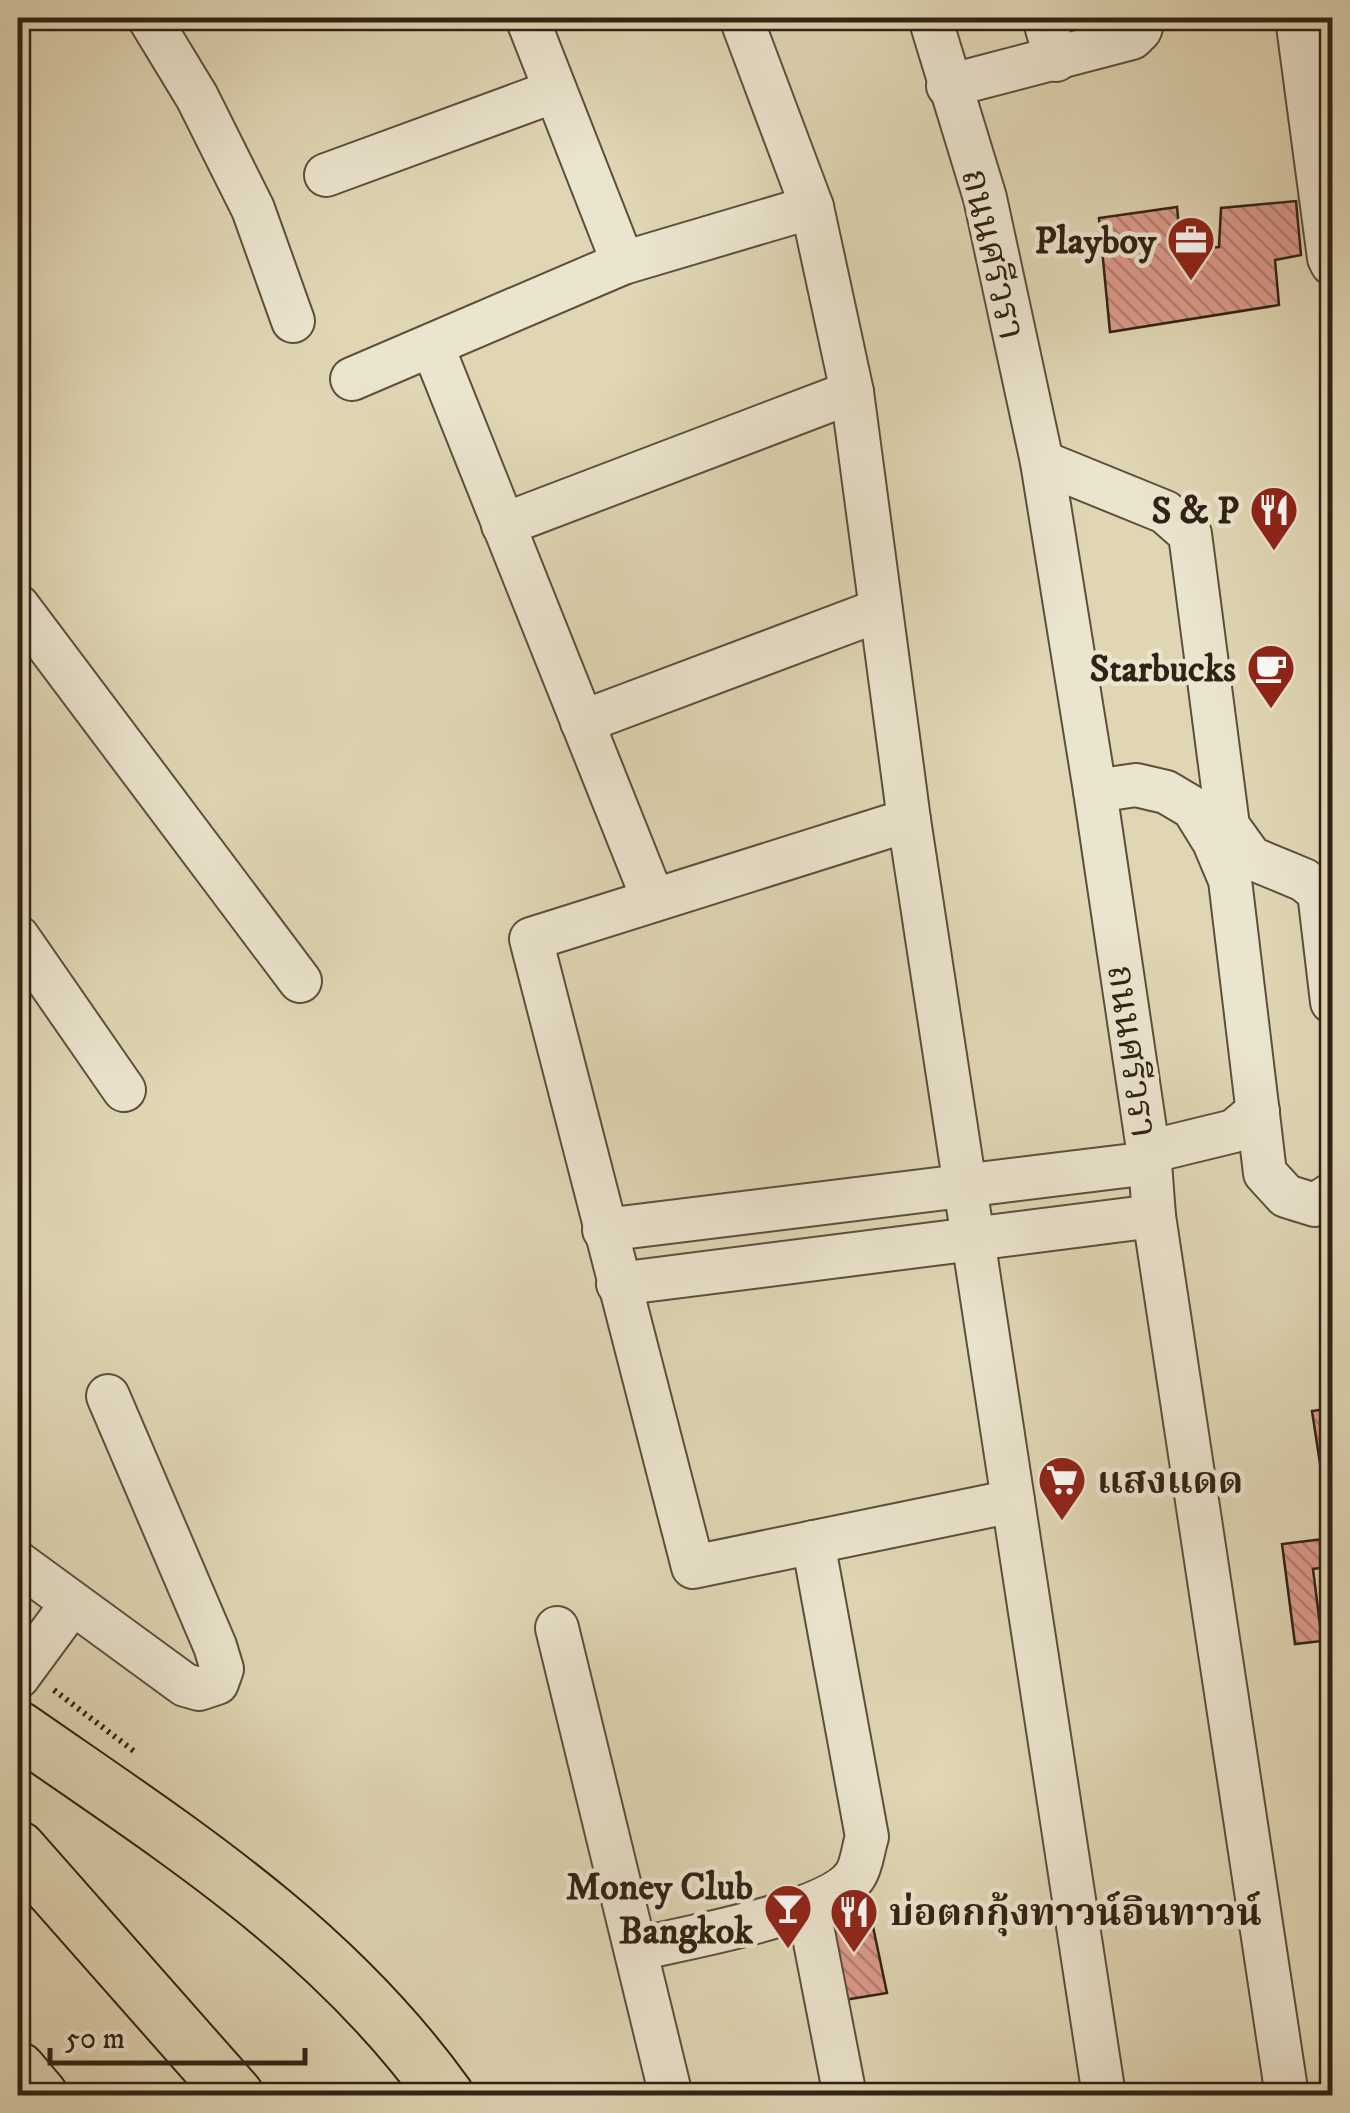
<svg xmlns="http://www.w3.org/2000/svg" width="1350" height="2113" font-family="'IM FELL DW Pica','Noto Serif Thai',serif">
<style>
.building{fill:url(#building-back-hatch);stroke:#302215;stroke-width:2.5}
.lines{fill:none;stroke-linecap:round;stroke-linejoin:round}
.minor-casing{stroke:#5c4f3d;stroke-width:46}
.major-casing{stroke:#302215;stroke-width:59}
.highway-casing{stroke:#302215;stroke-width:59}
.path{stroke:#302215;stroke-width:6;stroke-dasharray:2.5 5;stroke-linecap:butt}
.minor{stroke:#ebe4ce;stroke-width:42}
.major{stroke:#e0d6b4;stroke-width:55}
.highway{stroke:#e0d6b4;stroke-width:55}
.labels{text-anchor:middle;stroke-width:9;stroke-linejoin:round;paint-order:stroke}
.poi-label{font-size:38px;font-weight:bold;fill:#302215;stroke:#ebe4ce;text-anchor:end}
.street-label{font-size:38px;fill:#302215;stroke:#ebe4ce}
</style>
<defs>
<pattern id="building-back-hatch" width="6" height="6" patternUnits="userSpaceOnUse" patternTransform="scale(2.5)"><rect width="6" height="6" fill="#dd9b8d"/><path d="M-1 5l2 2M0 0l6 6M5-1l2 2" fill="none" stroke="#b47e72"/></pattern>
</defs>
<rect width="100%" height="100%" fill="#e0d6b4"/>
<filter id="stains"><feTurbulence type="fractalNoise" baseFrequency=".002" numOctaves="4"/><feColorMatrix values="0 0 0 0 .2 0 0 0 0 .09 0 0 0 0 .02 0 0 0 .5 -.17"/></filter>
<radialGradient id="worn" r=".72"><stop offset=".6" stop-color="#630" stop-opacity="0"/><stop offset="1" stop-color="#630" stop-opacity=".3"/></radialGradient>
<!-- building -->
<g class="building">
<path d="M 1296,201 L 1301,255 L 1275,260 L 1279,305 L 1110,332 L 1099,218 L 1177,207 L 1181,250 L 1219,247 L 1221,208 Z"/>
<path d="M 1332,1408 L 1332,1468 L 1321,1470 L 1312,1411 Z"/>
<path d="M 1332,1538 L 1332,1566 L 1313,1569 L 1322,1641 L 1295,1644 L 1282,1544 Z"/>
<path d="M 868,1903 L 887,1993 L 838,2001 L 821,1914 Z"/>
</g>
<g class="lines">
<!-- minor casing -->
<g class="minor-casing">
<g id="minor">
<path d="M 149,18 L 197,97 L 253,209 L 293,321"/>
<path d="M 527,18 L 623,263"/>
<path d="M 741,18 L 812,207 L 852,392 L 909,820 L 1104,2096"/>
<path d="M 930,18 L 985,198 L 1042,462 L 1095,791 L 1150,1163 L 1154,1216 L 1287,2096"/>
<path d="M 1044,18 L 1056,60"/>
<path d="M 1297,18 L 1329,258 L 1332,264"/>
<path d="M 948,86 L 1132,38 L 1140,30 L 1144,18"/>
<path d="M 326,175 L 555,91"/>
<path d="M 432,345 L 653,899"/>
<path d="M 352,379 L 623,263 L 812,207"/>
<path d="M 1042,462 L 1165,512 L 1190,534 L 1228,826 L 1251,858 L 1304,880 L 1319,892 L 1332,1002"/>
<path d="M 503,525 L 852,392"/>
<path d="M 18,606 L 300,981"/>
<path d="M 582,722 L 880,610"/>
<path d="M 1095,791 L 1136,785 L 1166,792 L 1193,808 L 1214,842 L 1230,880 L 1265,1173 L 1286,1196 L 1315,1205 L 1332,1194"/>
<path d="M 909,820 L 531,939 L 693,1567 L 1013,1501"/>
<path d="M 18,937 L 124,1090"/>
<path d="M 1148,1152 L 1234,1131 L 1258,1111"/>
<path d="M 604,1230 L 1150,1163"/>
<path d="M 618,1284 L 1154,1216"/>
<path d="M 18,1563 L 185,1685 L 199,1689 L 217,1683 L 222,1669 L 215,1646 L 108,1396"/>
<path d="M 557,1628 L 671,2096"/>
<path d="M 18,1677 L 71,1605"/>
<path d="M 808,1906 L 845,2096"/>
<path d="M 638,1949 C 683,1938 834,1913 856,1874 C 862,1864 863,1849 867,1837 L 813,1542"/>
</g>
</g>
<!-- major casing -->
<g class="major-casing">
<path id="major" d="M 18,1729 C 176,1839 331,1936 446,2096"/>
</g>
<!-- highway casing -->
<g class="highway-casing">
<g id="highway">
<path d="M 18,1849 L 236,2096"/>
<path d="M 18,2070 L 40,2096"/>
</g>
</g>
<!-- path -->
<path class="path" d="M 54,1690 L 135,1752"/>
<!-- minor -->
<use href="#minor" class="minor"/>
<!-- major -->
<use href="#major" class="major"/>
<!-- highway -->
<use href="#highway" class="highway"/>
</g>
<!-- icons -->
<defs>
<g id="office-pin" transform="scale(2.5)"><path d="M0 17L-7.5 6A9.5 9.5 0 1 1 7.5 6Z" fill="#8f2418" stroke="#ebe4ce"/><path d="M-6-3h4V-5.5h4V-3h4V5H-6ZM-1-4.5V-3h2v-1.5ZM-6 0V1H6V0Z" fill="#fff"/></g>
<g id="restaurant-pin" transform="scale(2.5)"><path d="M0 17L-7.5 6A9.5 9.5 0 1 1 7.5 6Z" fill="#8f2418" stroke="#ebe4ce"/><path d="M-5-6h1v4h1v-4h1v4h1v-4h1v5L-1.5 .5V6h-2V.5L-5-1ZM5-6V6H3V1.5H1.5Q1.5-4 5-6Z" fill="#fff"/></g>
<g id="cafe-pin" transform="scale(2.5)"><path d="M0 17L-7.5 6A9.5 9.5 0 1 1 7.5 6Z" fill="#8f2418" stroke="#ebe4ce"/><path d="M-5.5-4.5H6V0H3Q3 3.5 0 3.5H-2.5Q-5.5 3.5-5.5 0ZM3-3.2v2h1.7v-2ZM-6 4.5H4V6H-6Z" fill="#fff"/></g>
<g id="supermarket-pin" transform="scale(2.5)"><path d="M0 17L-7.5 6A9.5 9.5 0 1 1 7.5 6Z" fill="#8f2418" stroke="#ebe4ce"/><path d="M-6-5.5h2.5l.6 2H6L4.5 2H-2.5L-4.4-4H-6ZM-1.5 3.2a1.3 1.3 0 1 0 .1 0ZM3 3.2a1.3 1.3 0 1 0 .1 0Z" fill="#fff"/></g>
<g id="bar-pin" transform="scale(2.5)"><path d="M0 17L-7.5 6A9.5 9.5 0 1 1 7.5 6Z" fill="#8f2418" stroke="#ebe4ce"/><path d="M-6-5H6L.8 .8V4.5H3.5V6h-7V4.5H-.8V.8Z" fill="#fff"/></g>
</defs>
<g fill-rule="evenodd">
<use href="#office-pin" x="1191" y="240"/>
<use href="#restaurant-pin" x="1274" y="510"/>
<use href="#cafe-pin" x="1271" y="668"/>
<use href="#supermarket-pin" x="1062" y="1480"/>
<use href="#bar-pin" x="788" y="1908"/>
<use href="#restaurant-pin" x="854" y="1912"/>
</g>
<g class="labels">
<!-- poi labels -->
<g class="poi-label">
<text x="1156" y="253">Playboy</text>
<text x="1239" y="523">S &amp; P</text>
<text x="1236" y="681">Starbucks</text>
<text x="1097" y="1493" text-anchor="start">แสงแดด</text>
<text x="753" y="1899">Money Club<tspan x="753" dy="44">Bangkok</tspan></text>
<text x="889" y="1925" text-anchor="start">บ่อตกกุ้งทาวน์อินทาวน์</text>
</g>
<!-- street labels -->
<g class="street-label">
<text transform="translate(994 254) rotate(77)" y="13">ถนนศรีวรา</text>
<text transform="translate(1133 1051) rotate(82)" y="13">ถนนศรีวรา</text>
</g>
</g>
<!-- margin -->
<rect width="1350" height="2113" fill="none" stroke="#e0d6b4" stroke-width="60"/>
<rect x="20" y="20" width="1310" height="2073" fill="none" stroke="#302215" stroke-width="5"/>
<rect x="30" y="30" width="1290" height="2053" fill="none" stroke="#302215" stroke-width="2.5"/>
<!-- scale -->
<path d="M50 2048v15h255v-15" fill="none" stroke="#302215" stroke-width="5"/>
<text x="65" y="2048" font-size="30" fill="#302215" stroke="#ebe4ce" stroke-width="8" paint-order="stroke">50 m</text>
<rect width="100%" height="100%" filter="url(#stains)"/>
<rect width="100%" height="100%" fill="url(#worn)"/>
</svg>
